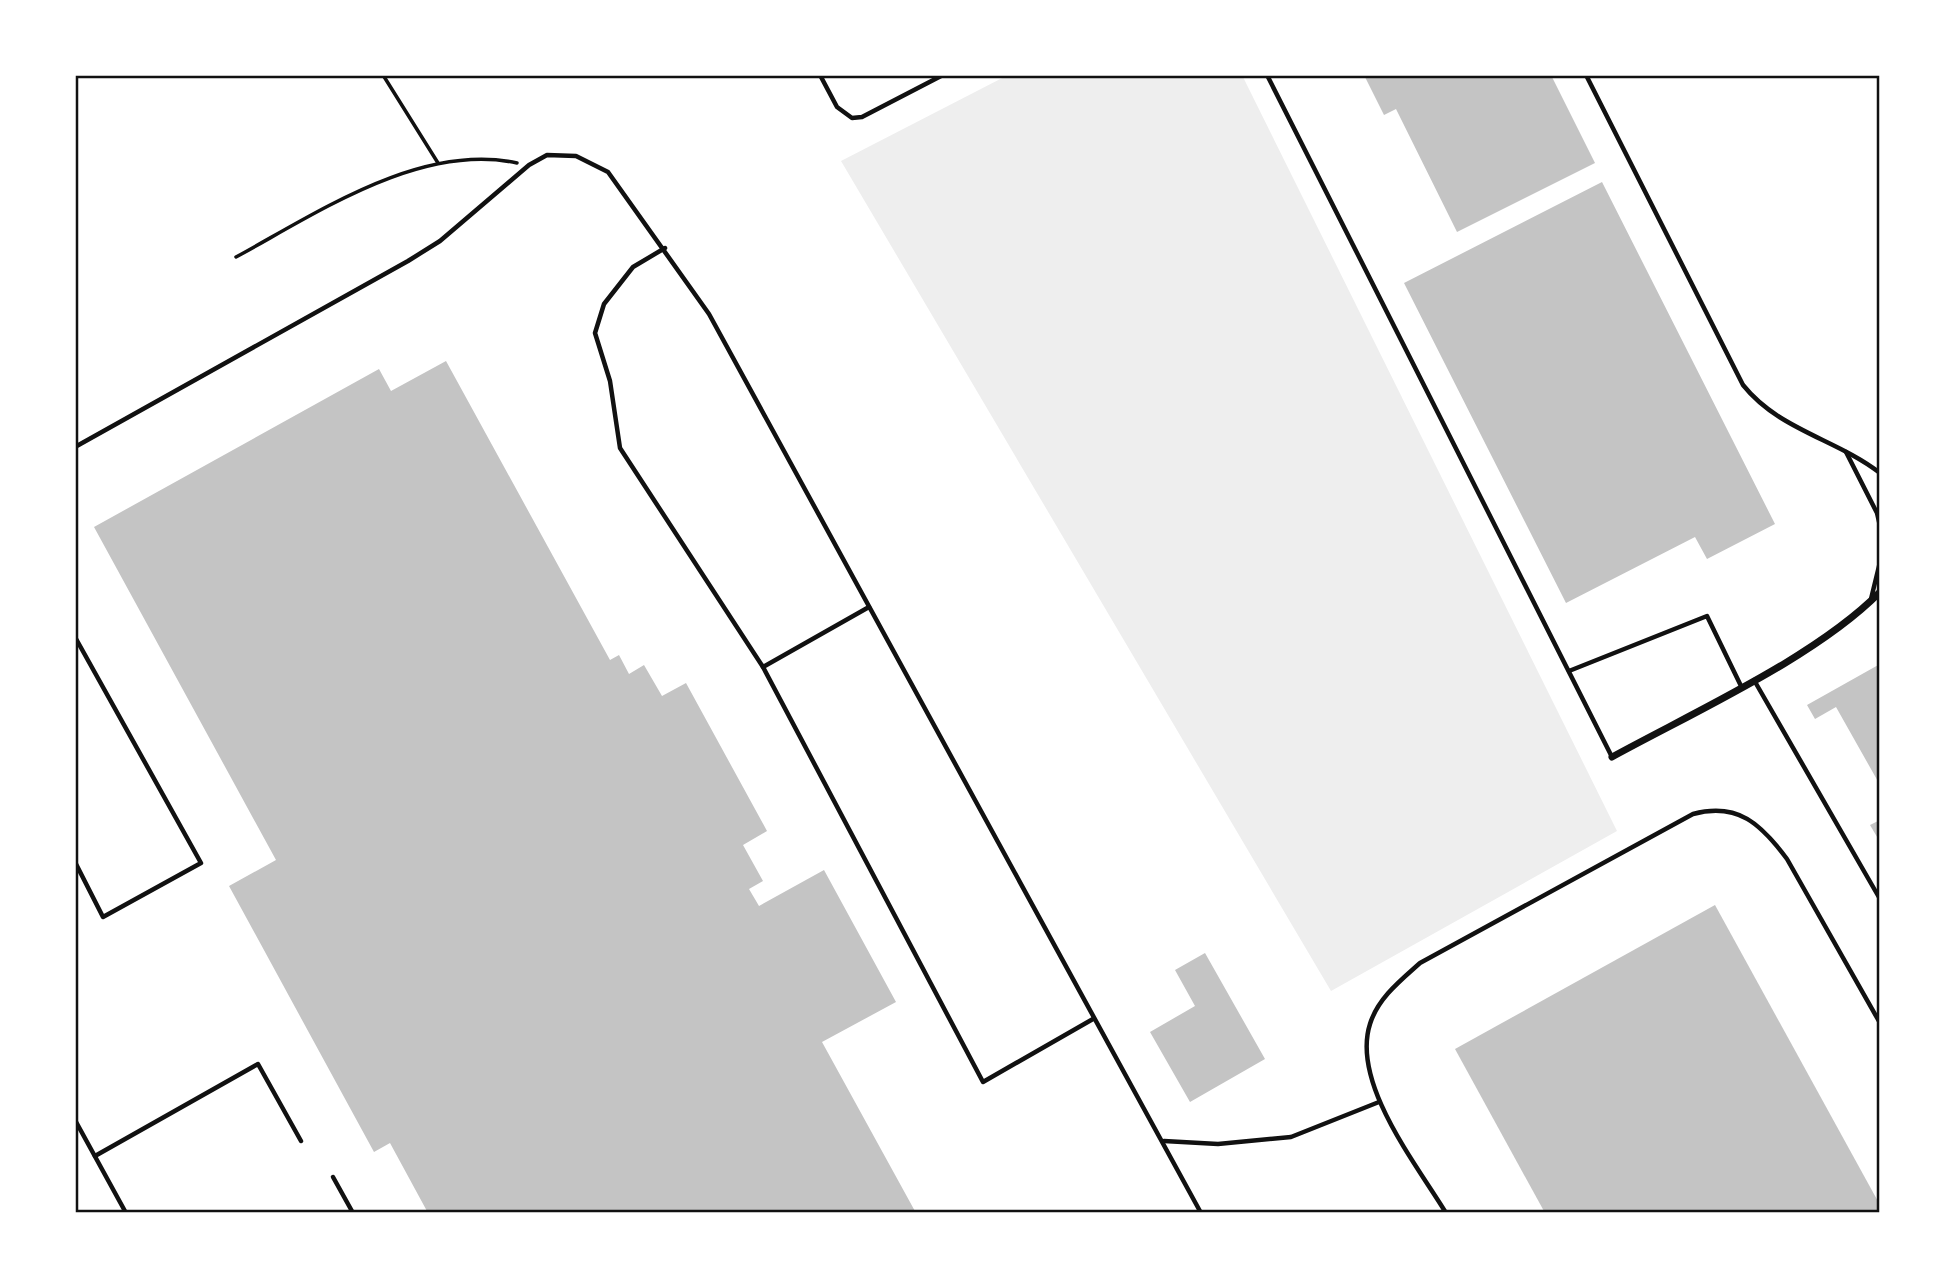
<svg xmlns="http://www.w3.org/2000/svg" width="1955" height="1288" font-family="'DejaVu Sans',sans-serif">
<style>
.green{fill:#eee}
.building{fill:#c4c4c4}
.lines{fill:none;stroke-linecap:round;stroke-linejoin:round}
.path{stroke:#111;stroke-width:3.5}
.service{stroke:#111;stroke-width:4.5}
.minor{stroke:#111;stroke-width:7}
.neatline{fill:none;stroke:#111;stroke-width:2.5}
</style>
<rect width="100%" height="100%" fill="#fff"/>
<!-- green -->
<path class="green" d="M 1008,75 L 1242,75 L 1617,831 L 1331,991 L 841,161 Z"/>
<!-- building -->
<g class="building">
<path d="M 1364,75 L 1551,75 L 1595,163 L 1457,232 L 1396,109 L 1384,115 Z"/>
<path d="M 1602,182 L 1775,524 L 1707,559 L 1695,537 L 1566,603 L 1404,283 Z"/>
<path d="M 446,361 L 610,660 L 619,655 L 629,674 L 644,665 L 662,696 L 686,683 L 767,831 L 743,845 L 763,881 L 749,889 L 759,906 L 824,870 L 896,1002 L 822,1042 L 916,1213 L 428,1213 L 390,1143 L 374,1152 L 229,886 L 276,860 L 94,527 L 379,369 L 391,391 Z"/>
<path d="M 1880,664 L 1880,785 L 1836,707 L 1815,719 L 1807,705 Z"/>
<path d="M 1880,820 L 1880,842 L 1870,825 Z"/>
<path d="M 1715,905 L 1880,1205 L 1880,1213 L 1545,1213 L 1455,1049 Z"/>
<path d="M 1205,953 L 1265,1059 L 1190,1102 L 1150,1032 L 1195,1006 L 1175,970 Z"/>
</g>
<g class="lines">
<!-- path -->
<g class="path">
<path d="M 383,75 L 438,163"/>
<path d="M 236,257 C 317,213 421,142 517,163"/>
</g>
<!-- service -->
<g class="service">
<path d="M 820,75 L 837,107 L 852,118 L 862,117 L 943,75"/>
<path d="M 1267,75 L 1612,757"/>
<path d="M 1586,75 L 1743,385 C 1779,430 1836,439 1880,473"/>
<path d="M 665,248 L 633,267 L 604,304 L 595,333 L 610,381 L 620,448 L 763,667 L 983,1082 L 1093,1019"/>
<path d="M 75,447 L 408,261 L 440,241 L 529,165 L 547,155 L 576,156 L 608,172 L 709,314 L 1201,1213"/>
<path d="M 1846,452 L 1877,513 L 1880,526"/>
<path d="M 1871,599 L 1880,562"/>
<path d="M 75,637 L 201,863 L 103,917 L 75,862"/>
<path d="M 763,667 L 869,607"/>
<path d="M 1569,671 L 1707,616 L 1741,686"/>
<path d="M 1754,680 L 1880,899"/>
<path d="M 75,1120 L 126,1213"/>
<path d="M 1164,1141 L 1218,1144 L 1291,1137 L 1379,1102"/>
<path d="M 95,1156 L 258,1064 L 301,1141"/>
<path d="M 333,1177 L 353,1213"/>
<path d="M 1446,1213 C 1417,1165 1351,1083 1370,1024 C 1378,998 1401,980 1420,963 L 1693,814 C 1738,802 1761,824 1787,859 L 1880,1023"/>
</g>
<!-- minor -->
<path class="minor" d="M 1612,757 C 1694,712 1816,657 1880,592"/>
</g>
<!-- border -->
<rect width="1955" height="1288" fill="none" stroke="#ffffff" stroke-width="154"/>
<rect x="77" y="77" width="1801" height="1134" class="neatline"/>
</svg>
